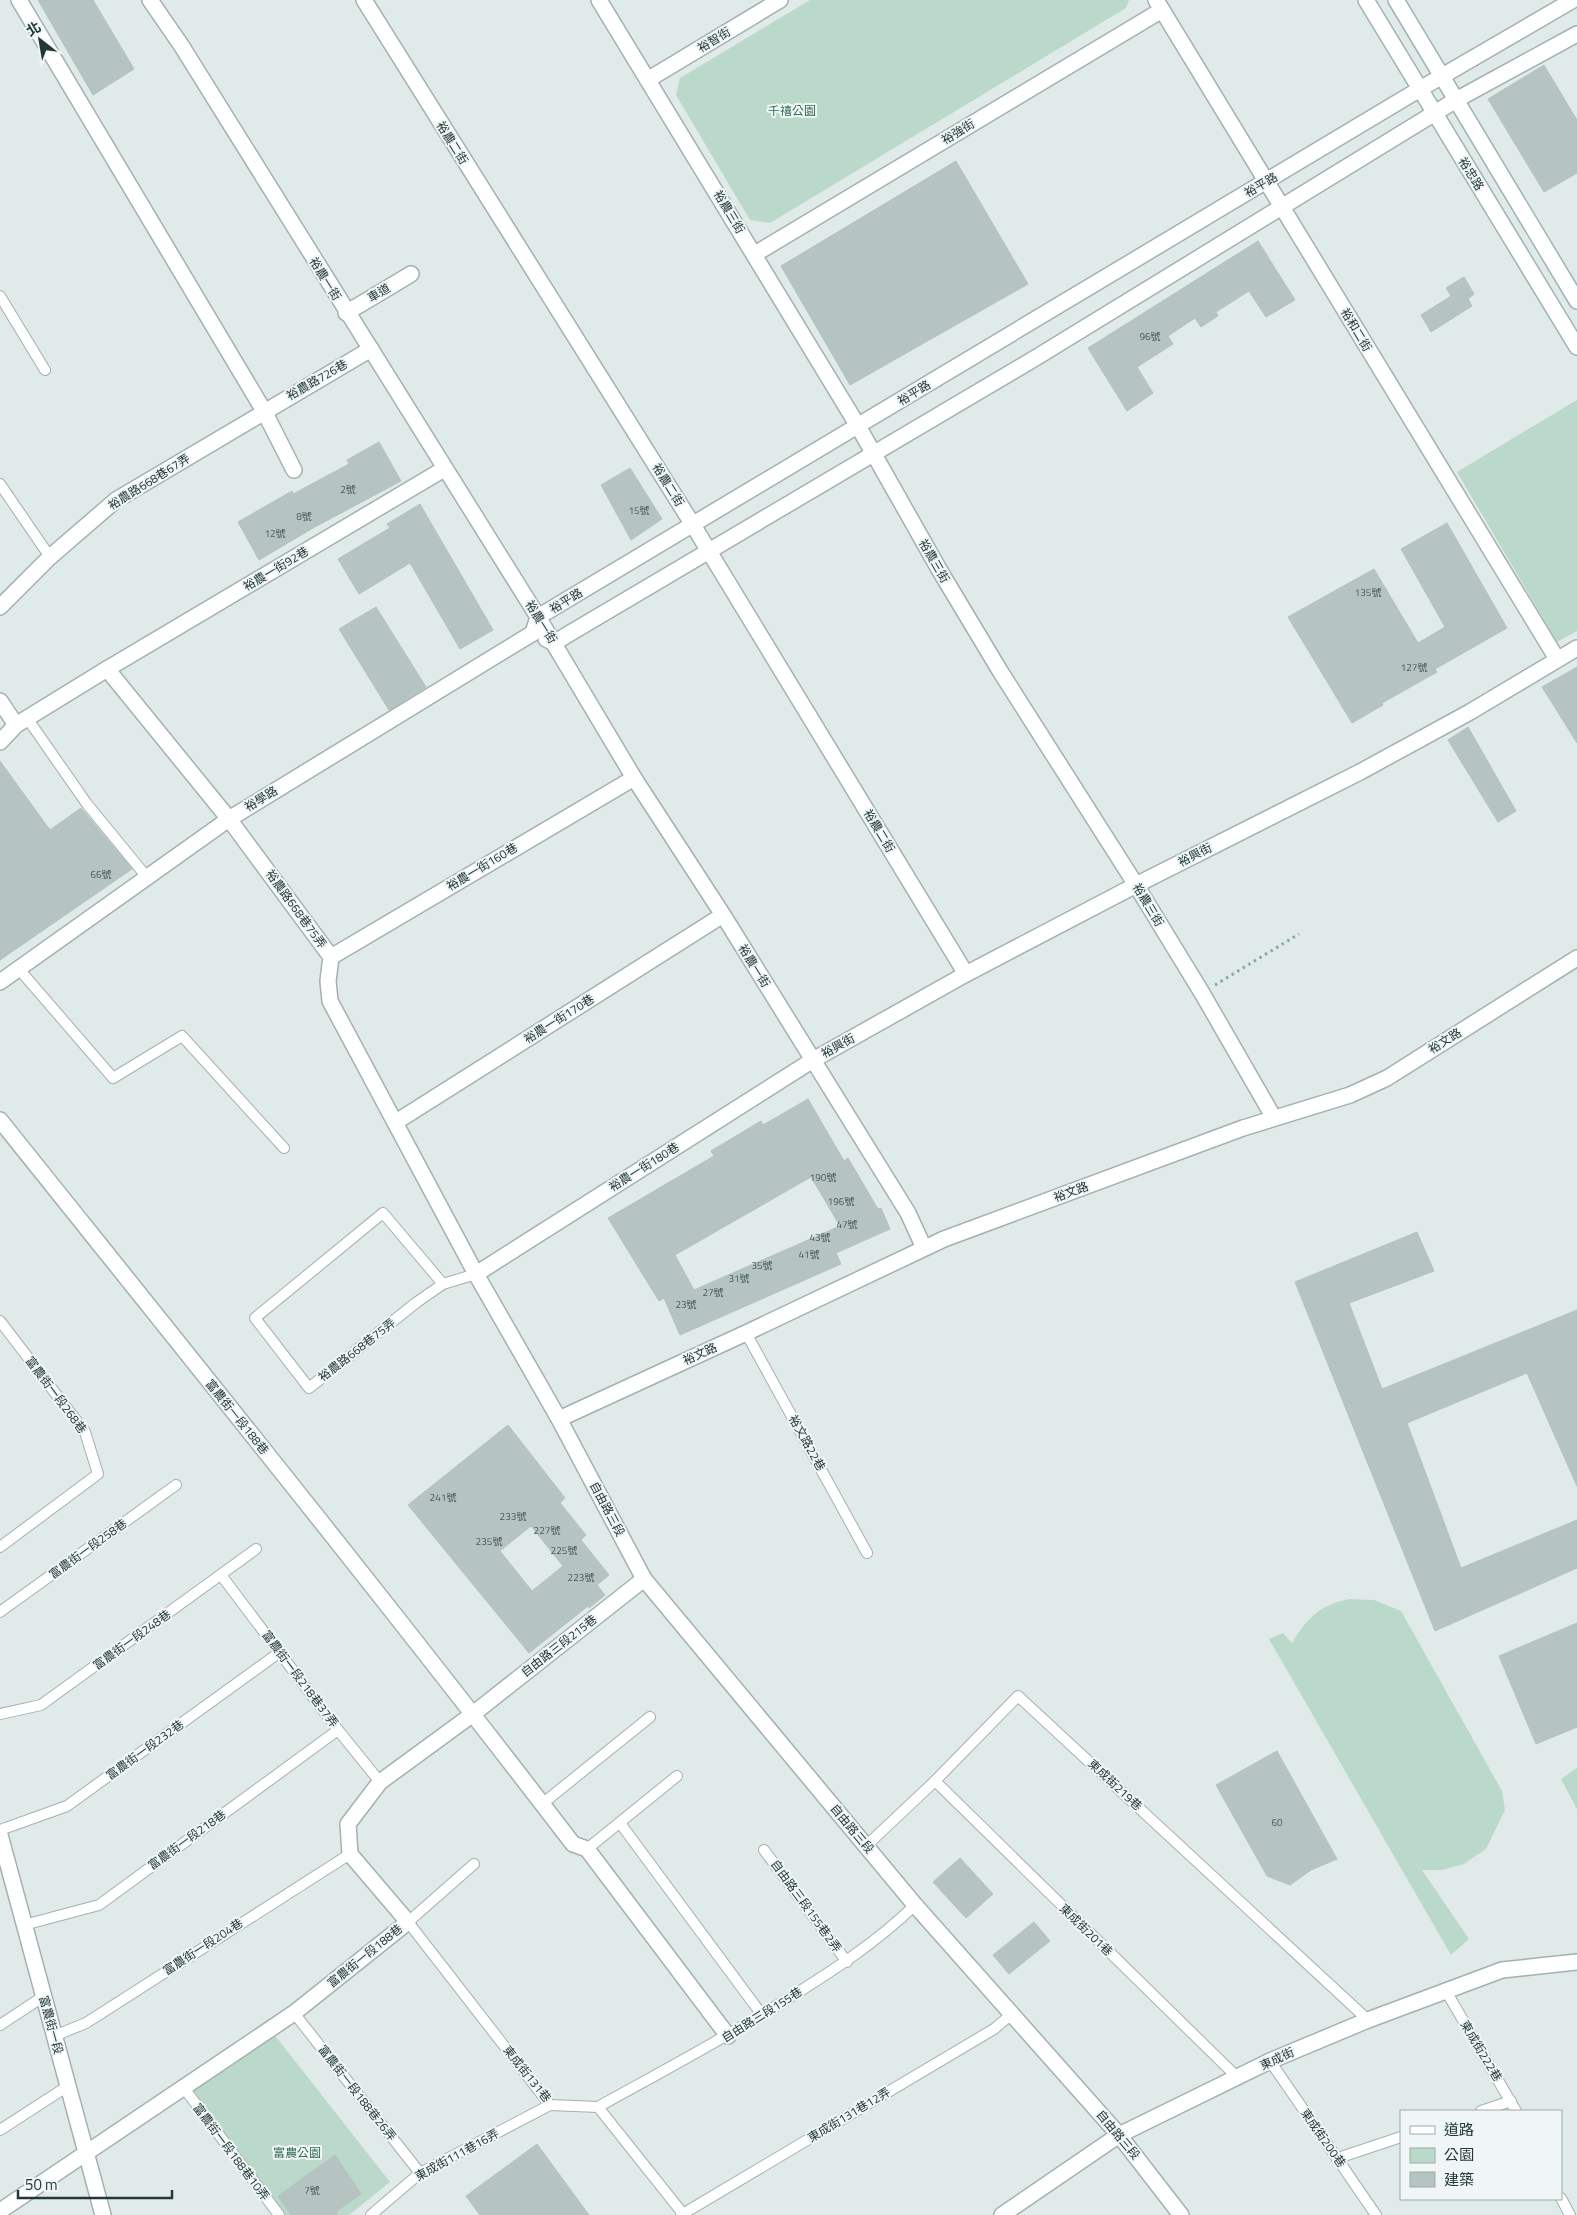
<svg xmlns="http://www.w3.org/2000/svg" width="1577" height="2215" font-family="'Titillium Web','Noto Sans TC',sans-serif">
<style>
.green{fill:#bbd9ca}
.building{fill:#b6c4c1;stroke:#b3c2c0;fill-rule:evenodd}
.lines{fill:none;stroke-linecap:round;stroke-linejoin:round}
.lane-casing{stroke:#a3b1b0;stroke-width:12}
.street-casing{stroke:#a3b1b0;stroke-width:18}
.secondary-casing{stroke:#a0b4b2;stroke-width:18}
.path{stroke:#83aaa7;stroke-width:3;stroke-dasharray:2.5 4;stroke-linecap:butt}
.lane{stroke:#fff;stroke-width:10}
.street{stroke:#fff;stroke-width:15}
.secondary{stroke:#fff;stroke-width:15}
.labels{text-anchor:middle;stroke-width:4;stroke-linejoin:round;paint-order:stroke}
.number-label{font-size:10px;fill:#475b5a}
.street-label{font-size:12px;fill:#223838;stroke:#f0f6f5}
.park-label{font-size:12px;fill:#306b55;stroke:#f0f6f5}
</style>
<rect width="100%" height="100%" fill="#e0eae8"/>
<!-- green -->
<g class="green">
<path d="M 810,0 L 1129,0 L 1126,8 L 770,223 L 750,220 L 676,95 L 680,78 Z"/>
<path d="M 1577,400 L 1577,631 L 1557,642 L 1457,472 Z"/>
<path d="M 1349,1599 L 1374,1600 L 1401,1611 L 1502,1791 L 1505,1810 L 1486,1849 L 1464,1864 L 1442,1870 L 1422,1870 L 1469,1939 L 1451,1955 L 1269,1639 L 1283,1633 L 1292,1643 C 1307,1618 1320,1605 1349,1599 Z"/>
<path d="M 1577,1768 L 1577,1809 L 1561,1779 Z"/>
<path d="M 273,2033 L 390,2182 L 349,2215 L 276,2215 L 185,2097 Z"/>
</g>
<!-- building -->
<g class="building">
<path d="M 38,0 L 93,0 L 134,69 L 93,95 Z"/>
<path d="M 1544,65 L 1577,120 L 1577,173 L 1544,192 L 1488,99 Z"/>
<path d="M 956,161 L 1028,284 L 850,385 L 781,266 Z"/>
<path d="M 1258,241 L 1295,300 L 1266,317 L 1249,291 L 1216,312 L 1218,316 L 1201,327 L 1195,318 L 1168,336 L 1173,344 L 1137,367 L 1153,393 L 1127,411 L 1088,348 Z"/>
<path d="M 1464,277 L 1474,294 L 1468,299 L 1472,306 L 1431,332 L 1421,315 L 1451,296 L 1446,288 Z"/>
<path d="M 379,442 L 401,481 L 313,528 L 259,560 L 238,522 L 292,491 L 293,494 L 349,464 L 347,460 Z"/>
<path d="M 630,468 L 662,519 L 631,540 L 601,485 Z"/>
<path d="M 420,504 L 493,630 L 460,649 L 410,563 L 359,594 L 338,559 L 390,528 L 387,524 Z"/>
<path d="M 1447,523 L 1507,628 L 1435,669 L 1437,672 L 1382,703 L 1383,705 L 1352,723 L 1288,617 L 1374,569 L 1418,643 L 1445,627 L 1401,549 Z"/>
<path d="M 376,607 L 426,687 L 389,710 L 339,629 Z"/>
<path d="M 1577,667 L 1577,743 L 1542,687 Z"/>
<path d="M 1468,727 L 1516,811 L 1498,822 L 1448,740 Z"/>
<path d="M 0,761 L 50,830 L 81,808 L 132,869 L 0,960 Z"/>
<path d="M 808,1099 L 844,1161 L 848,1158 L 878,1209 L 881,1208 L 890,1229 L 836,1253 L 841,1264 L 680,1335 L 664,1298 L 659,1301 L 608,1218 L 714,1156 L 711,1151 L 761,1121 L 763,1125 ZM 811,1177 L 840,1226 L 694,1290 L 675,1255 Z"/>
<path d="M 1417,1232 L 1434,1271 L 1349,1303 L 1382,1389 L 1577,1310 L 1577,1486 L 1527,1373 L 1407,1423 L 1461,1568 L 1577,1520 L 1577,1568 L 1435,1631 L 1295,1282 Z"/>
<path d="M 508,1425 L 565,1498 L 560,1503 L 586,1535 L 581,1540 L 609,1575 L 597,1585 L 605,1595 L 589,1608 L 588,1606 L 529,1653 L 408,1505 ZM 531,1526 L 563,1566 L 532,1591 L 500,1551 Z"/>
<path d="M 1577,1623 L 1577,1727 L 1536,1744 L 1499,1656 Z"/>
<path d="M 1277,1751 L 1337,1859 L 1311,1870 L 1290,1885 L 1267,1876 L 1216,1785 Z"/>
<path d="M 960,1858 L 993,1894 L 966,1918 L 933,1882 Z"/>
<path d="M 1034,1922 L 1050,1941 L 1009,1974 L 993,1955 Z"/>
<path d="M 537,2144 L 589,2215 L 480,2215 L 466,2196 Z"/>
<path d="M 335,2155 L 361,2194 L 338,2210 L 336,2215 L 291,2215 L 278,2196 Z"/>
</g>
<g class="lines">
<!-- lane casing -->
<g class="lane-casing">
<g id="lane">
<path d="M 0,296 L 45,370"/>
<path d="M 0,484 L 50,557"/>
<path d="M 27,718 L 87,804 L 146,876"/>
<path d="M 18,968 L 113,1078 L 182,1036 L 284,1148"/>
<path d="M 443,1284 L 383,1213 L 255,1318 L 309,1388 L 417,1302 L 443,1284 L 476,1274"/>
<path d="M 0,1321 L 85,1432 L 98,1474 L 0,1547"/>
<path d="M 746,1333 L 867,1553"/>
<path d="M 221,1575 L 338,1730 L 380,1782"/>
<path d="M 0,1612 L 176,1485"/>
<path d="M 0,1714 L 41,1705 L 256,1549"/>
<path d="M 935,1781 L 1238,2078"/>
<path d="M 542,1804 L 650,1717"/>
<path d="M 620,1823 L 762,2015"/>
<path d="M 0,1830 L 67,1806 L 280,1652"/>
<path d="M 866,1846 L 935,1781 L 1018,1696 L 1368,2020"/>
<path d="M 587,1849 L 677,1776"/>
<path d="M 764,1850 L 847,1962"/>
<path d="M 474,1864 L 408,1922 L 550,2105 L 598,2107 L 684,2215"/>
<path d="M 24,1925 L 99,1905 L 338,1730"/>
<path d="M 1446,1991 L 1516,2111"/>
<path d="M 294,2013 L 420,2173"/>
<path d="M 0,2025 L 44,1996"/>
<path d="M 54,2036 L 86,2023 L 350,1854"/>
<path d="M 1270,2061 L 1376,2215"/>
<path d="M 184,2088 L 279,2215"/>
<path d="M 598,2107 C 661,2072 725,2038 786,2000 C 832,1971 876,1943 915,1905"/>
<path d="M 1481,2111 L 1511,2101"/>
<path d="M 0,2130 L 68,2086"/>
<path d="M 1338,2158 L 1401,2137"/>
<path d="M 1561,2198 L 1570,2215"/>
<path d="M 371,2215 L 420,2173 L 550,2105"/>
<path d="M 681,2215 L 994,2029 L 1013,2013"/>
</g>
</g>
<!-- street casing -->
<g class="street-casing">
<g id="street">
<path d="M 19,0 L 264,411 L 294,470"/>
<path d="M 150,0 L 181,45 L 538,617 L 634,778 L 723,915 L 908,1213 L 924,1248"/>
<path d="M 364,0 L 693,525 L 966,974"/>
<path d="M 599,0 L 858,426 L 940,571 L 1000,671 L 1136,885 L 1202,993 L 1274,1118"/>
<path d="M 1156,0 L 1557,659"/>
<path d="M 649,79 L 780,0"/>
<path d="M 755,254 L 1162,10"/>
<path d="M 346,313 L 411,274"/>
<path d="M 0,607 L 50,557 L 116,500 L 371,349"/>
<path d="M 533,633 L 538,617 L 1420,89 L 1573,0"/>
<path d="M 546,639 L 554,643 L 572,632 L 1037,357 L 1456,100 L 1577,34"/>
<path d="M 107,669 L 444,469"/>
<path d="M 0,701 L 16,725"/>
<path d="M 0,742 L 16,725 L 107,669 L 229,819 L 331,957 L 328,981 L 330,1001 L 476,1274 L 559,1419 L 644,1579 L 915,1905 L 1119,2135 L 1181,2215"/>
<path d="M 331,957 L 634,778"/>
<path d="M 0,982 L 229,819 L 533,633"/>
<path d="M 0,1120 C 192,1360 386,1600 573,1844 L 587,1849 L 728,2036"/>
<path d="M 396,1122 L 723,915"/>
<path d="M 476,1274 L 813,1060 L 966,974 L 1136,885 L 1360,772 L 1470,712 L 1577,648"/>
<path d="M 559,1419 L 746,1333 L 944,1239 L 1243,1128 L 1350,1095 L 1387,1078 L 1577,958"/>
<path d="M 0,1835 L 103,2215"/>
<path d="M 0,2211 L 294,2013 L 408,1922 L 350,1854 L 348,1824 L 380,1782 L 473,1714 L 644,1579"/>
<path d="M 1002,2215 L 1119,2135 L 1270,2061 L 1368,2020 L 1502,1970 L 1577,1962"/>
</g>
</g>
<!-- secondary casing -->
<g class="secondary-casing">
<g id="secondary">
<path d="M 1366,0 L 1577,347"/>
<path d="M 1396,0 L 1577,301"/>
</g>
</g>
<!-- path -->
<path class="path" d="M 1215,985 L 1299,934"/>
<!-- lane -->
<use href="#lane" class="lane"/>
<!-- street -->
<use href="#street" class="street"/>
<!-- secondary -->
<use href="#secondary" class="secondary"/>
</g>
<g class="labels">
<!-- number labels -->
<g class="number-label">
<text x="1150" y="340">96號</text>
<text x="348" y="493">2號</text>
<text x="639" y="514">15號</text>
<text x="304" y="520">8號</text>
<text x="275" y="537">12號</text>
<text x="1368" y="596">135號</text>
<text x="1414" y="671">127號</text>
<text x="101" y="878">66號</text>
<text x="823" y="1181">190號</text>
<text x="841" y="1205">196號</text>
<text x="847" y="1228">47號</text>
<text x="820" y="1241">43號</text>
<text x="809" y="1258">41號</text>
<text x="762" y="1269">35號</text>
<text x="739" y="1282">31號</text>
<text x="713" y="1296">27號</text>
<text x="686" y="1308">23號</text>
<text x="443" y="1501">241號</text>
<text x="513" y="1520">233號</text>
<text x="547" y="1534">227號</text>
<text x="489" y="1545">235號</text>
<text x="564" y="1554">225號</text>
<text x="581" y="1581">223號</text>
<text x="1277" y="1826">60</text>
<text x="312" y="2194">7號</text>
</g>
<!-- street labels -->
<g class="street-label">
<text transform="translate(714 40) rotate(-31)" y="4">裕智街</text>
<text transform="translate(958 132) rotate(-31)" y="4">裕強街</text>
<text transform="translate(452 143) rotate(58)" y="4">裕農二街</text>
<text transform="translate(1471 174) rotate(58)" y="4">裕忠路</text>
<text transform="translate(1261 185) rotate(-30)" y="4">裕平路</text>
<text transform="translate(729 212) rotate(59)" y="4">裕農三街</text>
<text transform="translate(325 279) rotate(58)" y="4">裕農一街</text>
<text transform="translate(379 293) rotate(-31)" y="4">車道</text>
<text transform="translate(1356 330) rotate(59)" y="4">裕和二街</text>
<text transform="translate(317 380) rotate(-30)" y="4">裕農路726巷</text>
<text transform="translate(914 393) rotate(-31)" y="4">裕平路</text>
<text transform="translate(149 482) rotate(-32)" y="4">裕農路668巷67弄</text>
<text transform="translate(668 485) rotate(58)" y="4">裕農二街</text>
<text transform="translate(934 561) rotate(60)" y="4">裕農三街</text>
<text transform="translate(276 569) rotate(-31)" y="4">裕農一街92巷</text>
<text transform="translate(566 601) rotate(-31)" y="4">裕平路</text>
<text transform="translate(541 622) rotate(58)" y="4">裕農一街</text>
<text transform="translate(261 799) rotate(-31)" y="4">裕學路</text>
<text transform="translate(879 831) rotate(59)" y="4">裕農二街</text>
<text transform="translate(1195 855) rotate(-27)" y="4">裕興街</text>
<text transform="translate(482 867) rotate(-31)" y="4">裕農一街160巷</text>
<text transform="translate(1148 905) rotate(59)" y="4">裕農三街</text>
<text transform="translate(296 909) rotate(54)" y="4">裕農路668巷75弄</text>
<text transform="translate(754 966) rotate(58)" y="4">裕農一街</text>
<text transform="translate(559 1019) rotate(-32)" y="4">裕農一街170巷</text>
<text transform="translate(1445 1041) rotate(-32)" y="4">裕文路</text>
<text transform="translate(838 1046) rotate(-29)" y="4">裕興街</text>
<text transform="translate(644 1167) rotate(-32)" y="4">裕農一街180巷</text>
<text transform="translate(1071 1192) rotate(-20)" y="4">裕文路</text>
<text transform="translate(357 1350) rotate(-38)" y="4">裕農路668巷75弄</text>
<text transform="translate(700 1354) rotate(-24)" y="4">裕文路</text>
<text transform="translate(56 1395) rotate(53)" y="4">富農街一段268巷</text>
<text transform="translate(237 1417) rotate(51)" y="4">富農街一段188巷</text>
<text transform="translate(807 1443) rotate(61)" y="4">裕文路22巷</text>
<text transform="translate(607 1509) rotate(62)" y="4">自由路三段</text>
<text transform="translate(88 1549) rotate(-36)" y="4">富農街一段258巷</text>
<text transform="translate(132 1640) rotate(-36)" y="4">富農街一段248巷</text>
<text transform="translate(559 1646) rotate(-38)" y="4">自由路三段215巷</text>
<text transform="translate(300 1679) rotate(53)" y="4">富農街一段218巷37弄</text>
<text transform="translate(145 1750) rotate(-36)" y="4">富農街一段232巷</text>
<text transform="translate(1115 1785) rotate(43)" y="4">東成街219巷</text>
<text transform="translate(852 1829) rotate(50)" y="4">自由路三段</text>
<text transform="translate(187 1840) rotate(-36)" y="4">富農街一段218巷</text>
<text transform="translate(806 1906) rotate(54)" y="4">自由路三段155巷2弄</text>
<text transform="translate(1086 1930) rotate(44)" y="4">東成街201巷</text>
<text transform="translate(203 1947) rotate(-33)" y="4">富農街一段204巷</text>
<text transform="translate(365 1956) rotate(-39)" y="4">富農街一段188巷</text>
<text transform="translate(762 2015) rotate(-32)" y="4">自由路三段155巷</text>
<text transform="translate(51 2025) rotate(75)" y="4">富農街一段</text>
<text transform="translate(1481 2051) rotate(59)" y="4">東成街222巷</text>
<text transform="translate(1277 2059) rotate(-25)" y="4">東成街</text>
<text transform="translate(527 2074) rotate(51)" y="4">東成街131巷</text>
<text transform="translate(357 2093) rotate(52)" y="4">富農街一段188巷26弄</text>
<text transform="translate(849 2115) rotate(-31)" y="4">東成街131巷12弄</text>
<text transform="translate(1118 2135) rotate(50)" y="4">自由路三段</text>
<text transform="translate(1323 2138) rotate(55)" y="4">東成街200巷</text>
<text transform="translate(231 2152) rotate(53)" y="4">富農街一段188巷10弄</text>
<text transform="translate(457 2155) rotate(-29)" y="4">東成街111巷16弄</text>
</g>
<!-- park labels -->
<g class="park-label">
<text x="792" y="115">千禧公園</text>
<text x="297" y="2157">富農公園</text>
</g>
</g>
<!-- legend -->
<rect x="1400" y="2110" width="162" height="90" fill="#f0f6f5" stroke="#9eaaa9"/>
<rect x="1410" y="2126" width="25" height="8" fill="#ffffff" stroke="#9eaaa9"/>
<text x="1444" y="2135" font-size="15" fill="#223838">道路</text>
<rect x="1410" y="2148" width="25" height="15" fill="#bbd9ca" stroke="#9eaaa9"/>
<text x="1444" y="2160" font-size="15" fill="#223838">公園</text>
<rect x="1410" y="2172" width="25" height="15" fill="#b6c4c1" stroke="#9eaaa9"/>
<text x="1444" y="2185" font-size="15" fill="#223838">建築</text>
<!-- north arrow -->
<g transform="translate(40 40) rotate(329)" stroke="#f0f6f5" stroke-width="4" paint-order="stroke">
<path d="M0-4L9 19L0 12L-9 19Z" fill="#223838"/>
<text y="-8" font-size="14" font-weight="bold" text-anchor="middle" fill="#223838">北</text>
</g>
<!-- scale -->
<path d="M18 2190v8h154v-8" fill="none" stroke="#223838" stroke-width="2.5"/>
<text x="25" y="2190" font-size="15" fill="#223838" stroke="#f0f6f5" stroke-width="4" paint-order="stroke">50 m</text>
</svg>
